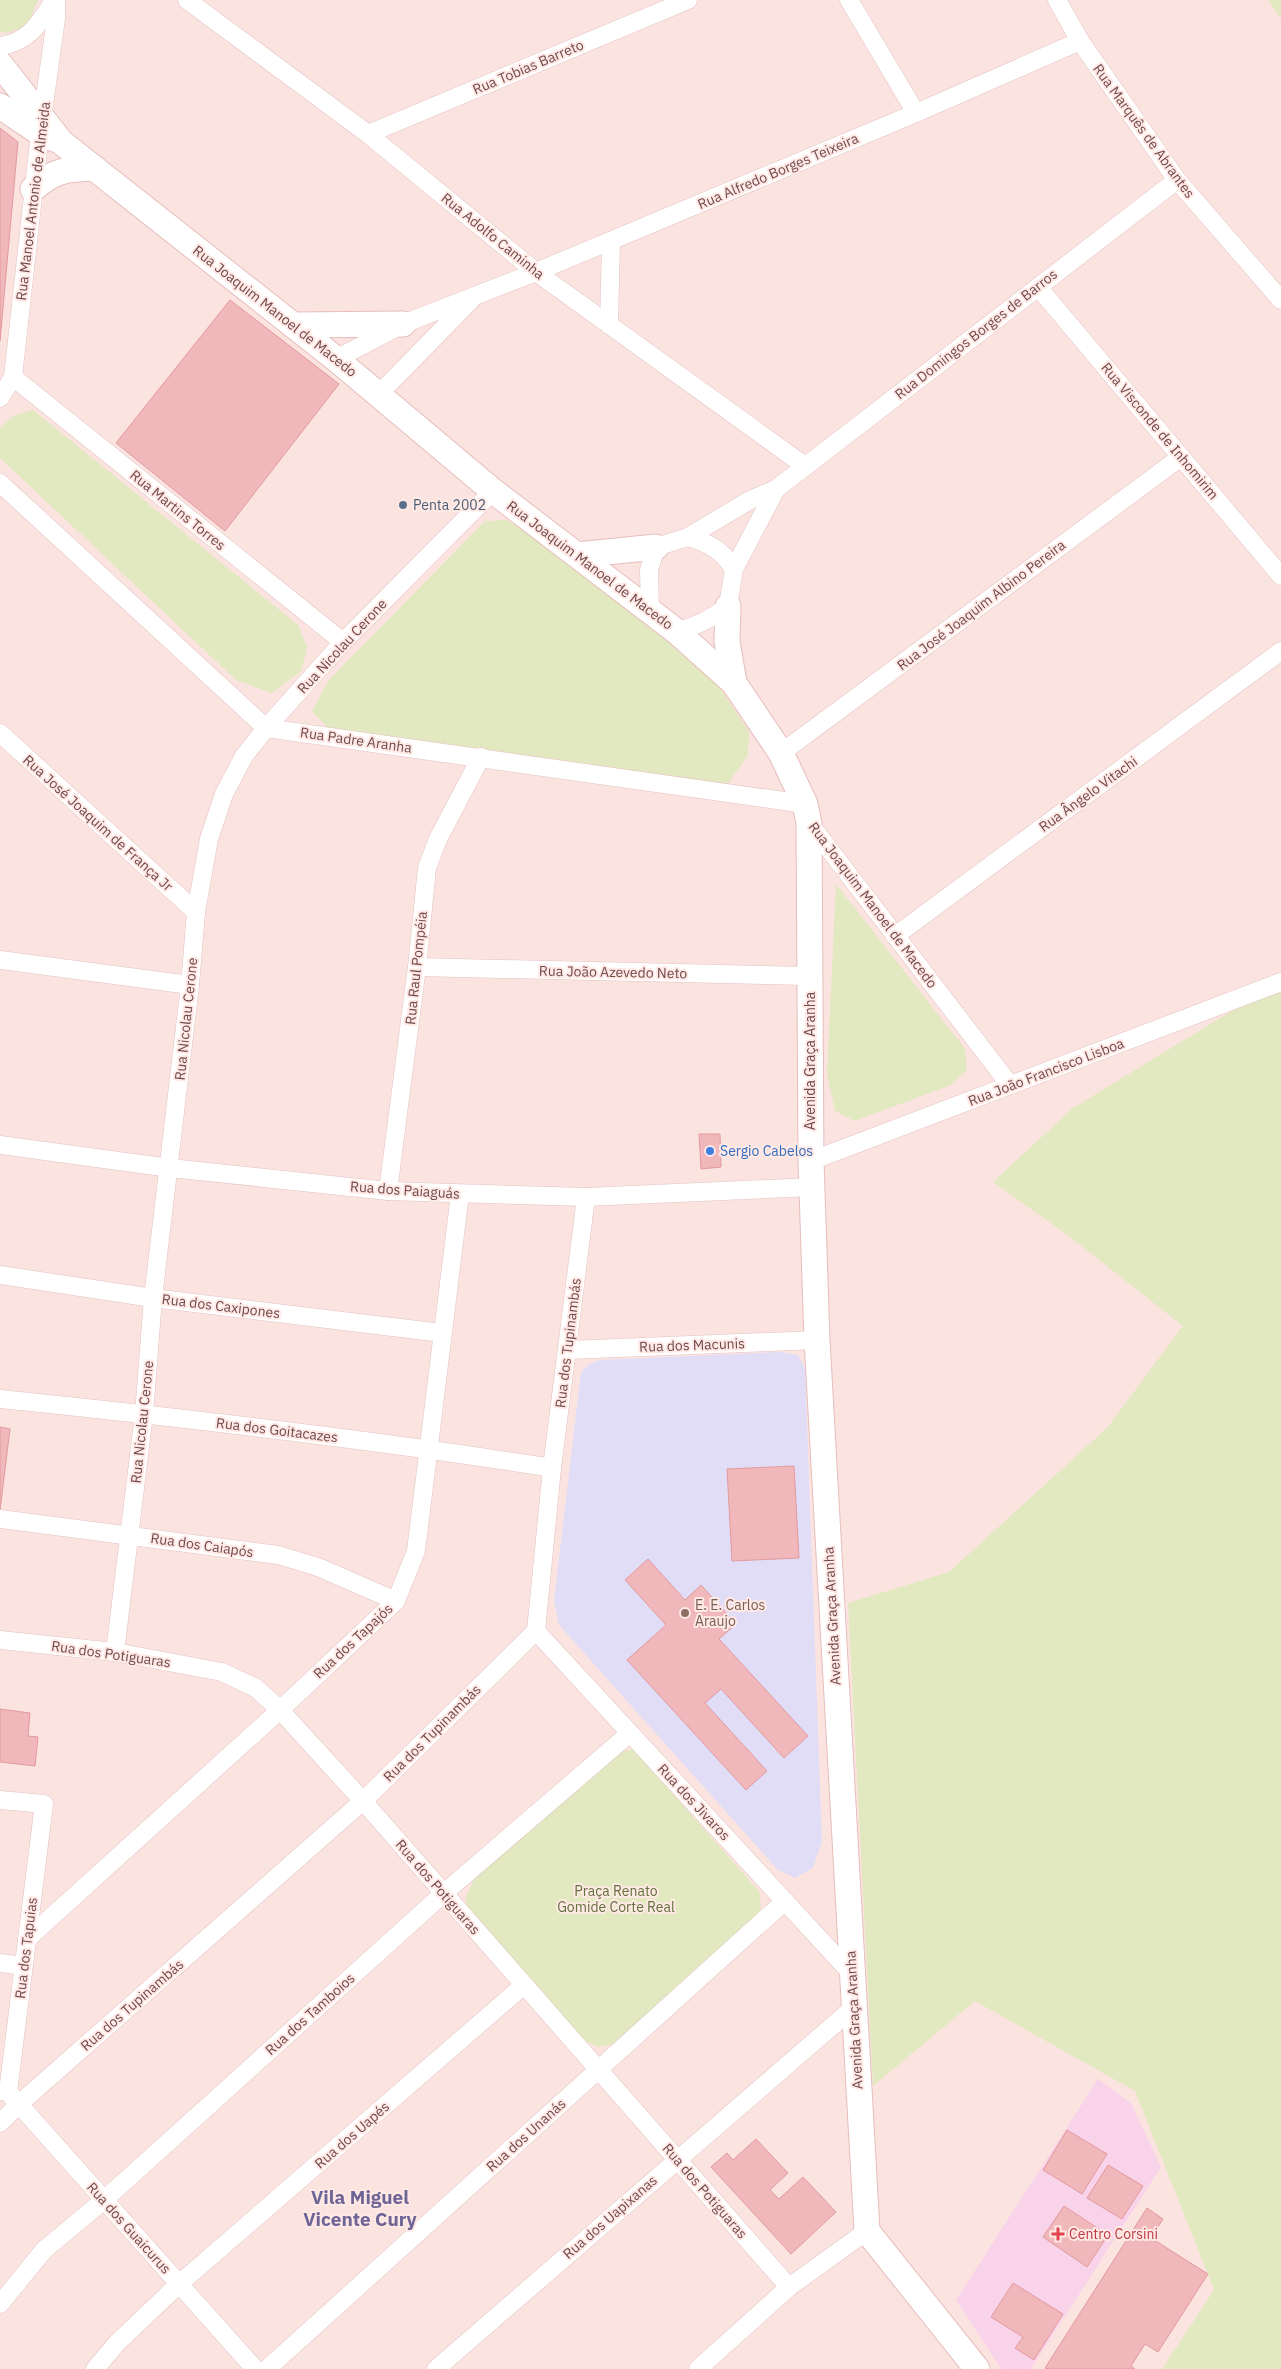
<svg xmlns="http://www.w3.org/2000/svg" width="1281" height="2369" font-family="'IBM Plex Sans',sans-serif">
<style>
.education{fill:#e2ddf7}
.medical{fill:#f9d3e9}
.green{fill:#e2e8bf}
.building{fill:#f0b8bb;stroke:#e2999e}
.lines{fill:none;stroke-linecap:round;stroke-linejoin:round}
.street-casing{stroke:#e4c2c2;stroke-width:19}
.secondary-casing{stroke:#e6bdbc;stroke-width:27}
.street{stroke:#fff;stroke-width:18}
.secondary{stroke:#fff;stroke-width:25}
.service-dot{fill:#5c6f8a;stroke:#ffe9e5;stroke-width:2}
.shop-dot{fill:#3f7fe0;stroke:#ffe9e5;stroke-width:2}
.education-dot{fill:#8d6e63;stroke:#ffe9e5;stroke-width:2}
.health-dot{fill:#e0444e;stroke:#ffe9e5;stroke-width:2}
.labels{text-anchor:middle;stroke-width:4;stroke-linejoin:round;paint-order:stroke}
.street-label{font-size:14px;fill:#71484c;stroke:#ffe9e5}
.service-label{font-size:14px;fill:#4e5e75;stroke:#ffe9e5;text-anchor:start}
.shop-label{font-size:14px;fill:#366cbe;stroke:#ffe9e5;text-anchor:start}
.education-label{font-size:14px;fill:#785e54;stroke:#ffe9e5;text-anchor:start}
.park-label{font-size:14px;fill:#64713e;stroke:#ffe9e5}
.health-label{font-size:14px;fill:#be3a42;stroke:#ffe9e5;text-anchor:start}
.district-label{font-size:19px;font-weight:bold;fill:#6e6495;stroke:#ffe9e5}
</style>
<rect width="100%" height="100%" fill="#fbe4e0"/>
<!-- education -->
<path class="education" d="M 781,1352 L 798,1355 L 805,1368 L 822,1842 L 813,1868 L 795,1878 L 778,1870 L 559,1625 L 554,1601 L 581,1372 L 588,1365 L 599,1360 Z"/>
<!-- medical -->
<path class="medical" d="M 1098,2079 L 1131,2103 L 1161,2167 L 1031,2369 L 1001,2369 L 956,2300 Z"/>
<!-- green -->
<g class="green">
<path d="M 0,0 L 38,0 L 27,26 L 7,33 L 0,31 Z"/>
<path d="M 1268,0 L 1281,0 L 1281,18 Z"/>
<path d="M 33,410 L 298,625 L 307,647 L 301,671 L 272,693 L 236,680 L 0,458 L 0,427 L 15,415 Z"/>
<path d="M 506,520 L 533,535 L 710,673 L 749,731 L 748,755 L 728,784 L 328,728 L 312,711 L 329,680 L 485,521 Z"/>
<path d="M 836,884 L 965,1049 L 967,1070 L 949,1086 L 854,1121 L 835,1111 L 827,1074 Z"/>
<path d="M 1281,981 L 1281,2369 L 1162,2369 L 1214,2290 L 1135,2091 L 975,2001 L 873,2086 L 848,1603 L 949,1572 L 1107,1428 L 1183,1326 L 1070,1237 L 993,1182 L 1073,1108 Z"/>
<path d="M 633,1749 L 759,1891 L 761,1908 L 753,1926 L 621,2042 L 599,2047 L 580,2039 L 471,1915 L 465,1899 L 477,1873 L 621,1752 Z"/>
</g>
<!-- building -->
<g class="building">
<path d="M 0,128 L 18,142 L 0,341 Z"/>
<path d="M 230,300 L 339,384 L 225,531 L 116,443 Z"/>
<path d="M 699,1134 L 720,1134 L 721,1167 L 701,1169 Z"/>
<path d="M 0,1427 L 10,1429 L 0,1510 Z"/>
<path d="M 794,1466 L 799,1558 L 732,1561 L 727,1469 Z"/>
<path d="M 648,1559 L 685,1600 L 701,1585 L 736,1624 L 719,1639 L 808,1736 L 784,1758 L 721,1689 L 705,1703 L 767,1771 L 746,1790 L 627,1660 L 666,1625 L 625,1580 Z"/>
<path d="M 0,1709 L 30,1713 L 28,1736 L 38,1737 L 35,1766 L 0,1762 Z"/>
<path d="M 1067,2130 L 1107,2154 L 1082,2194 L 1043,2170 Z"/>
<path d="M 756,2139 L 788,2173 L 770,2190 L 779,2199 L 803,2177 L 836,2212 L 791,2254 L 711,2167 L 727,2153 L 733,2160 Z"/>
<path d="M 1108,2165 L 1143,2186 L 1122,2219 L 1087,2198 Z"/>
<path d="M 1064,2206 L 1108,2235 L 1087,2267 L 1043,2237 Z"/>
<path d="M 1147,2208 L 1163,2219 L 1151,2238 L 1208,2274 L 1158,2352 L 1145,2344 L 1131,2366 L 1135,2369 L 1048,2369 L 1045,2368 Z"/>
<path d="M 1013,2283 L 1063,2314 L 1034,2360 L 1015,2348 L 1023,2337 L 991,2317 Z"/>
</g>
<g class="lines">
<!-- street casing -->
<g class="street-casing">
<g id="street">
<path d="M 187,0 L 368,134 L 536,272 L 805,466"/>
<path d="M 849,0 L 916,113"/>
<path d="M 1057,0 L 1080,41 L 1177,180 L 1281,300"/>
<path d="M 0,46 C 29,42 40,23 54,0"/>
<path d="M 368,134 L 688,0"/>
<path d="M 1038,287 L 1281,576"/>
<path d="M 609,325 L 611,241"/>
<path d="M 336,359 L 403,324 L 536,272 L 916,113 L 1080,41"/>
<path d="M 13,377 L 343,642"/>
<path d="M 379,394 L 471,300"/>
<path d="M 0,398 L 13,377 L 40,133 L 56,19 L 56,0"/>
<path d="M 0,483 L 266,728 L 805,804"/>
<path d="M 688,537 C 709,543 722,550 734,569"/>
<path d="M 650,610 L 649,570 L 656,547 L 688,537 L 750,500 L 776,489 L 1177,180"/>
<path d="M 676,631 C 697,626 711,619 728,606 L 734,569 L 776,489"/>
<path d="M 0,733 L 196,912"/>
<path d="M 781,753 L 1181,457"/>
<path d="M 809,823 L 1010,1085"/>
<path d="M 895,936 L 1281,651"/>
<path d="M 0,960 L 190,985"/>
<path d="M 417,967 L 809,976"/>
<path d="M 0,1145 L 170,1168 L 388,1191 L 586,1197 L 812,1187"/>
<path d="M 811,1161 L 1281,982"/>
<path d="M 388,1191 L 417,967 L 427,868 L 438,839 L 481,757"/>
<path d="M 0,1275 L 153,1298 L 442,1333"/>
<path d="M 568,1350 L 817,1340"/>
<path d="M 0,1399 C 185,1418 369,1439 552,1468"/>
<path d="M 0,1519 L 278,1555 L 318,1567 L 396,1601"/>
<path d="M 536,1631 L 851,1973"/>
<path d="M 0,1640 L 115,1652 L 222,1672 L 256,1688 L 280,1710 L 363,1801 L 789,2287"/>
<path d="M 115,1652 L 144,1414 L 153,1298 L 190,985 L 196,912 L 209,839 L 224,794 L 244,756 L 266,728 L 343,642 L 493,491"/>
<path d="M 0,1800 L 44,1804 L 8,2092"/>
<path d="M 27,1939 L 280,1710 L 396,1601 L 416,1551 L 460,1194"/>
<path d="M 0,1963 L 23,1966"/>
<path d="M 0,2091 L 8,2092 L 255,2369"/>
<path d="M 0,2123 L 19,2104 L 363,1801 L 536,1631 L 552,1468 L 586,1197"/>
<path d="M 0,2304 L 44,2250 L 104,2200 L 444,1893 L 630,1733"/>
<path d="M 95,2369 L 117,2343 L 179,2284 L 524,1985"/>
<path d="M 267,2369 L 785,1901"/>
<path d="M 436,2369 L 853,2008"/>
<path d="M 698,2369 L 789,2287 L 867,2231"/>
</g>
</g>
<!-- secondary casing -->
<g class="secondary-casing">
<g id="secondary">
<path d="M 0,64 L 61,142 L 336,359 L 493,491 L 676,631 L 734,683 L 781,753 L 805,804 L 809,823 L 811,1161 L 817,1340 L 867,2231 L 977,2369"/>
<path d="M 0,106 L 40,133 L 54,139"/>
<path d="M 33,189 C 54,170 67,169 94,168"/>
<path d="M 293,325 L 403,324"/>
<path d="M 577,555 L 656,547"/>
<path d="M 728,606 L 727,641 L 734,683"/>
</g>
</g>
<!-- street -->
<use href="#street" class="street"/>
<!-- secondary -->
<use href="#secondary" class="secondary"/>
</g>
<!-- markers -->
<circle class="service-dot" cx="403" cy="505" r="5"/>
<circle class="shop-dot" cx="710" cy="1151" r="5"/>
<circle class="education-dot" cx="685" cy="1613" r="5"/>
<path class="health-dot" d="M1055.5 2226.5h5v5h5v5h-5v5h-5v-5h-5v-5h5z"/>
<g class="labels">
<!-- street labels -->
<g class="street-label">
<text transform="translate(528 67) rotate(-23)" y="5">Rua Tobias Barreto</text>
<text transform="translate(1144 131) rotate(54)" y="5">Rua Marquês de Abrantes</text>
<text transform="translate(778 171) rotate(-23)" y="5">Rua Alfredo Borges Teixeira</text>
<text transform="translate(33 201) rotate(-83)" y="5">Rua Manoel Antonio de Almeida</text>
<text transform="translate(493 236) rotate(39)" y="5">Rua Adolfo Caminha</text>
<text transform="translate(275 311) rotate(38)" y="5">Rua Joaquim Manoel de Macedo</text>
<text transform="translate(976 334) rotate(-38)" y="5">Rua Domingos Borges de Barros</text>
<text transform="translate(1160 431) rotate(50)" y="5">Rua Visconde de Inhomirim</text>
<text transform="translate(178 510) rotate(39)" y="5">Rua Martins Torres</text>
<text transform="translate(590 565) rotate(37)" y="5">Rua Joaquim Manoel de Macedo</text>
<text transform="translate(981 605) rotate(-37)" y="5">Rua José Joaquim Albino Pereira</text>
<text transform="translate(342 646) rotate(-47)" y="5">Rua Nicolau Cerone</text>
<text transform="translate(356 740) rotate(8)" y="5">Rua Padre Aranha</text>
<text transform="translate(1088 794) rotate(-36)" y="5">Rua Ângelo Vitachi</text>
<text transform="translate(98 823) rotate(42)" y="5">Rua José Joaquim de França Jr</text>
<text transform="translate(873 905) rotate(53)" y="5">Rua Joaquim Manoel de Macedo</text>
<text transform="translate(416 968) rotate(-84)" y="5">Rua Raul Pompéia</text>
<text transform="translate(613 972) rotate(1)" y="5">Rua João Azevedo Neto</text>
<text transform="translate(186 1019) rotate(-84)" y="5">Rua Nicolau Cerone</text>
<text transform="translate(810 1061) rotate(-90)" y="5">Avenida Graça Aranha</text>
<text transform="translate(1046 1072) rotate(-21)" y="5">Rua João Francisco Lisboa</text>
<text transform="translate(405 1190) rotate(4)" y="5">Rua dos Paiaguás</text>
<text transform="translate(221 1306) rotate(7)" y="5">Rua dos Caxipones</text>
<text transform="translate(568 1343) rotate(-83)" y="5">Rua dos Tupinambás</text>
<text transform="translate(692 1345) rotate(-2)" y="5">Rua dos Macunis</text>
<text transform="translate(142 1422) rotate(-84)" y="5">Rua Nicolau Cerone</text>
<text transform="translate(277 1430) rotate(7)" y="5">Rua dos Goitacazes</text>
<text transform="translate(202 1545) rotate(8)" y="5">Rua dos Caiapós</text>
<text transform="translate(832 1616) rotate(-93)" y="5">Avenida Graça Aranha</text>
<text transform="translate(353 1641) rotate(-43)" y="5">Rua dos Tapajós</text>
<text transform="translate(111 1654) rotate(8)" y="5">Rua dos Potiguaras</text>
<text transform="translate(432 1733) rotate(-45)" y="5">Rua dos Tupinambás</text>
<text transform="translate(694 1802) rotate(47)" y="5">Rua dos Jivaros</text>
<text transform="translate(438 1887) rotate(49)" y="5">Rua dos Potiguaras</text>
<text transform="translate(26 1948) rotate(-83)" y="5">Rua dos Tapuias</text>
<text transform="translate(132 2005) rotate(-41)" y="5">Rua dos Tupinambás</text>
<text transform="translate(310 2014) rotate(-42)" y="5">Rua dos Tamboios</text>
<text transform="translate(854 2020) rotate(-93)" y="5">Avenida Graça Aranha</text>
<text transform="translate(352 2135) rotate(-41)" y="5">Rua dos Uapés</text>
<text transform="translate(526 2135) rotate(-42)" y="5">Rua dos Unanás</text>
<text transform="translate(705 2191) rotate(49)" y="5">Rua dos Potiguaras</text>
<text transform="translate(610 2217) rotate(-41)" y="5">Rua dos Uapixanas</text>
<text transform="translate(129 2228) rotate(48)" y="5">Rua dos Guaicurus</text>
</g>
<!-- service labels -->
<g class="service-label">
<text x="413" y="510">Penta 2002</text>
</g>
<!-- shop labels -->
<g class="shop-label">
<text x="720" y="1156">Sergio Cabelos</text>
</g>
<!-- education labels -->
<g class="education-label">
<text x="695" y="1610">E. E. Carlos<tspan x="695" dy="16">Araujo</tspan></text>
</g>
<!-- park labels -->
<g class="park-label">
<text x="616" y="1896">Praça Renato<tspan x="616" dy="16">Gomide Corte Real</tspan></text>
</g>
<!-- health labels -->
<g class="health-label">
<text x="1069" y="2239">Centro Corsini</text>
</g>
<!-- district labels -->
<g class="district-label">
<text x="360" y="2204">Vila Miguel<tspan x="360" dy="22">Vicente Cury</tspan></text>
</g>
</g>
</svg>
